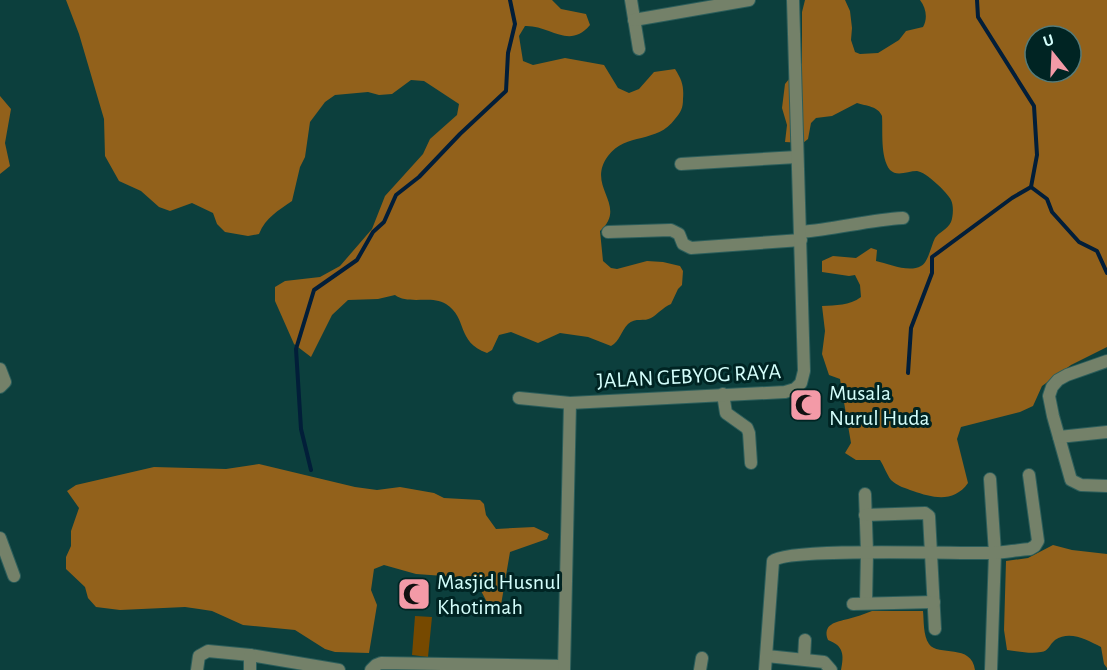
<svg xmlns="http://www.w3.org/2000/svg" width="1107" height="670" font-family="'Alegreya Sans',sans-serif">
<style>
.green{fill:#764900}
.forest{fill:#92611b;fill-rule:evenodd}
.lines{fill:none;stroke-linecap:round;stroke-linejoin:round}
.stream{stroke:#021e39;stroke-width:4}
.street-casing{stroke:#2c5e5b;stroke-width:14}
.street{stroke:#748169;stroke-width:12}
.labels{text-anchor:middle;stroke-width:6;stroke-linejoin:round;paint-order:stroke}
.street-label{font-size:22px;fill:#d4fefb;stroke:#002423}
.poi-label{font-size:22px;fill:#d4fefb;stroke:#002423;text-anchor:start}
</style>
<rect width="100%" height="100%" fill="#0c3f3d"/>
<!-- green -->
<path class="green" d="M 415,616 L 432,617 L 428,657 L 412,655 Z"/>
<!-- forest -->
<g class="forest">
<path d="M 66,0 L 552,0 L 561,9 L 586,14 L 590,25 C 569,50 550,25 525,26 L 519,36 L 523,61 L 533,65 L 565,58 L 604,65 L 618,88 L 629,93 L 639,89 L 654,72 L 675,69 C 682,80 684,86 683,99 C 683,108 681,112 675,119 C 657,144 626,132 608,156 C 585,187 629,205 600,231 L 603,261 L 611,268 L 617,269 L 647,261 L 663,262 L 680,266 L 683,271 L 682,285 L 678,289 L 671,304 C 662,308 658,314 651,318 C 645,322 635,317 628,324 C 621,331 620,341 611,346 L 588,337 L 560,333 L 538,343 L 511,332 L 499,335 L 492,350 L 487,353 C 456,342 468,318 446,304 C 431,295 408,305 395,295 L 378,299 L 348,300 L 332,315 L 311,357 L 294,344 L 275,301 L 275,287 L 285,281 L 320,277 L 340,266 L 372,229 L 385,196 L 423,154 L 430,139 L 457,115 L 459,104 L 424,81 L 411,80 L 392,94 L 379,95 L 368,92 L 335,95 L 325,102 L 310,122 L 305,157 L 300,167 L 292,201 C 278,211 266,217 259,234 L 248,236 L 225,232 L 217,224 L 213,213 L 192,203 L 170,211 L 159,207 L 141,191 L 119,181 L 105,156 L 104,119 L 79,34 Z"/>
<path d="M 805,0 L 845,0 L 850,11 L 852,28 L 851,40 L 855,52 L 860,54 L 878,53 L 899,40 L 906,31 L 923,27 C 928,18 926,8 920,0 L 1107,0 L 1107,347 L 1071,365 L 1042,386 L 1033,406 L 1020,412 L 961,427 L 957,439 L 968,483 C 954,503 933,498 913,491 C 905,488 897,486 891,480 C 887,475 884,466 880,460 L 856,460 L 845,453 L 851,443 L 840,379 L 829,375 L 822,354 L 825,331 L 822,306 C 836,305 849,306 861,297 L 860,285 L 855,275 L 849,276 L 822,272 L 822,261 L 833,256 L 856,258 L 871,248 L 877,250 L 876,261 C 889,264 909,273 921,266 C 928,263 931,246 935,238 C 939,232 947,230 951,222 C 953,217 954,206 951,200 C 947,192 926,172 917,171 C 908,171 897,177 890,170 C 880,157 883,131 882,116 C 878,106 866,106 857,103 L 832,116 L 816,118 L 811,123 L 808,139 L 803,143 L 785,142 L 787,125 L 782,108 L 785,84 L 802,63 L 802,12 ZM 1035,36 L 1071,36 L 1071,72 L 1035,72 Z"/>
<path d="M 0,96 L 11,109 L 5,143 L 10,166 L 0,174 Z"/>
<path d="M 259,464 L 355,487 L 377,490 L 400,487 L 434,493 L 444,498 L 480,500 L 484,504 L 486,515 L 496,529 L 534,527 L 549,534 L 547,539 L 510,552 L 501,605 L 491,610 L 478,585 L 444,576 L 416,574 L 384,565 L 374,569 L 371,590 L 377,605 L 369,653 L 335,652 L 325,649 L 295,630 L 243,625 L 212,611 L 199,609 L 185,607 L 120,610 L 96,607 L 88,598 L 85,587 L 66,569 L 66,557 L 71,546 L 71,531 L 79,508 L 67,491 L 76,485 L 154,467 L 226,469 Z"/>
<path d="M 1053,545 L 1072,550 L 1107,554 L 1107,668 L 1104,664 L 1101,647 C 1087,640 1070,630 1055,640 C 1049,645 1049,651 1041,652 C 1030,654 1017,651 1007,650 L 1004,630 L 1006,561 L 1028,558 Z"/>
<path d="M 872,611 L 923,611 C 924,621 923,635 929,644 C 938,657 972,643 975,670 L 841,670 C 844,655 844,646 828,640 C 822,624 836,622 848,619 C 856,617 864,614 872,611 Z"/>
</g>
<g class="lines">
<!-- stream -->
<g class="stream">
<path d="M 1031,187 L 1047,199 L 1052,212 L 1079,242 L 1097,251 L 1107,273"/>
<path d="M 908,373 L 911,328 L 932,273 L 932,257 L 1012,198 L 1031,187 L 1037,155 L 1034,106 L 978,17 L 977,0"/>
<path d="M 311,470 L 301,429 L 296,349 L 314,290 L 357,260 L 373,232 L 384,222 L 396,195 L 419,177 L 460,134 L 506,91 L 508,53 L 515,24 L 510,0"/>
</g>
<!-- street casing -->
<g class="street-casing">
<g id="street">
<path d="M 631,0 L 639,49"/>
<path d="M 634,20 L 749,0"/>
<path d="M 681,164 L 797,157"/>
<path d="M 608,232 L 671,230 L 679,234 L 683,244 L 691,248 L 801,240"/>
<path d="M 801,232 C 836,229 869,220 903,218"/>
<path d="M 1107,361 L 1067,375 L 1058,380 L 1052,387 L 1049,396 L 1053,416 L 1071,480 L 1081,485 L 1107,486"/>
<path d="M 0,369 L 5,382 L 0,387"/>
<path d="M 723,394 L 726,413 L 747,428 L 749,433 L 751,463"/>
<path d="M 519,398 L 570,403"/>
<path d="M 1059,437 L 1107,432"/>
<path d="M 990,479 L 995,553 L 991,670"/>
<path d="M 865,494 L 867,552 L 866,603"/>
<path d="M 865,515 L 925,513 L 929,516 L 935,629"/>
<path d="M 0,538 L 14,576"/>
<path d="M 853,604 L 934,602"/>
<path d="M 767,656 L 824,662 L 831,670"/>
<path d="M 804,659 L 805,640"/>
<path d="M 197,670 L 199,656 L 208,651 L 250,655 L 339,670"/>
<path d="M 250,670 L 250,655"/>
<path d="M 371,670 L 376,665 L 381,663 L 564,666"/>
<path d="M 564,670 L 570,403 L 785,392 L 795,389 L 801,383 L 804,371 L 793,0"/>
<path d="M 700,670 L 702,658"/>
<path d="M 765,670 L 773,561 C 788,547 961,554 994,553 C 1006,552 1018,550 1030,549 L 1035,546 L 1038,541 L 1029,475"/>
</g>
</g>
<!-- street -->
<use href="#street" class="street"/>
</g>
<!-- icons -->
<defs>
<g id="mosque-square" transform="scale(1.725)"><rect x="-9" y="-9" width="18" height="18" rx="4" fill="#f39aa7" stroke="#002423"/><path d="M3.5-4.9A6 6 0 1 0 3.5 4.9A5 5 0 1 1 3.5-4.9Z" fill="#111"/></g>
</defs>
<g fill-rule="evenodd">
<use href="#mosque-square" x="806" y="405"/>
<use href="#mosque-square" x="414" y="594"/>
</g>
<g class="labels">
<!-- street labels -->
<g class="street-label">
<text transform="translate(689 375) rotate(-3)" y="8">JALAN GEBYOG RAYA</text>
</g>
<!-- poi labels -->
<g class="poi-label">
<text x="829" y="400">Musala<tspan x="829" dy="25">Nurul Huda</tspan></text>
<text x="437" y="589">Masjid Husnul<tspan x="437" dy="25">Khotimah</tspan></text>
</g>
</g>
<!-- north arrow -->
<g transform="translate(1053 54) rotate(342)"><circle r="28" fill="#002423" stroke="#557b79" stroke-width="1.5"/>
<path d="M0-4.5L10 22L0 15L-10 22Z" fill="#f39aa7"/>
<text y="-9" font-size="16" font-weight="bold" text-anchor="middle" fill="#d4fefb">U</text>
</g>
</svg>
